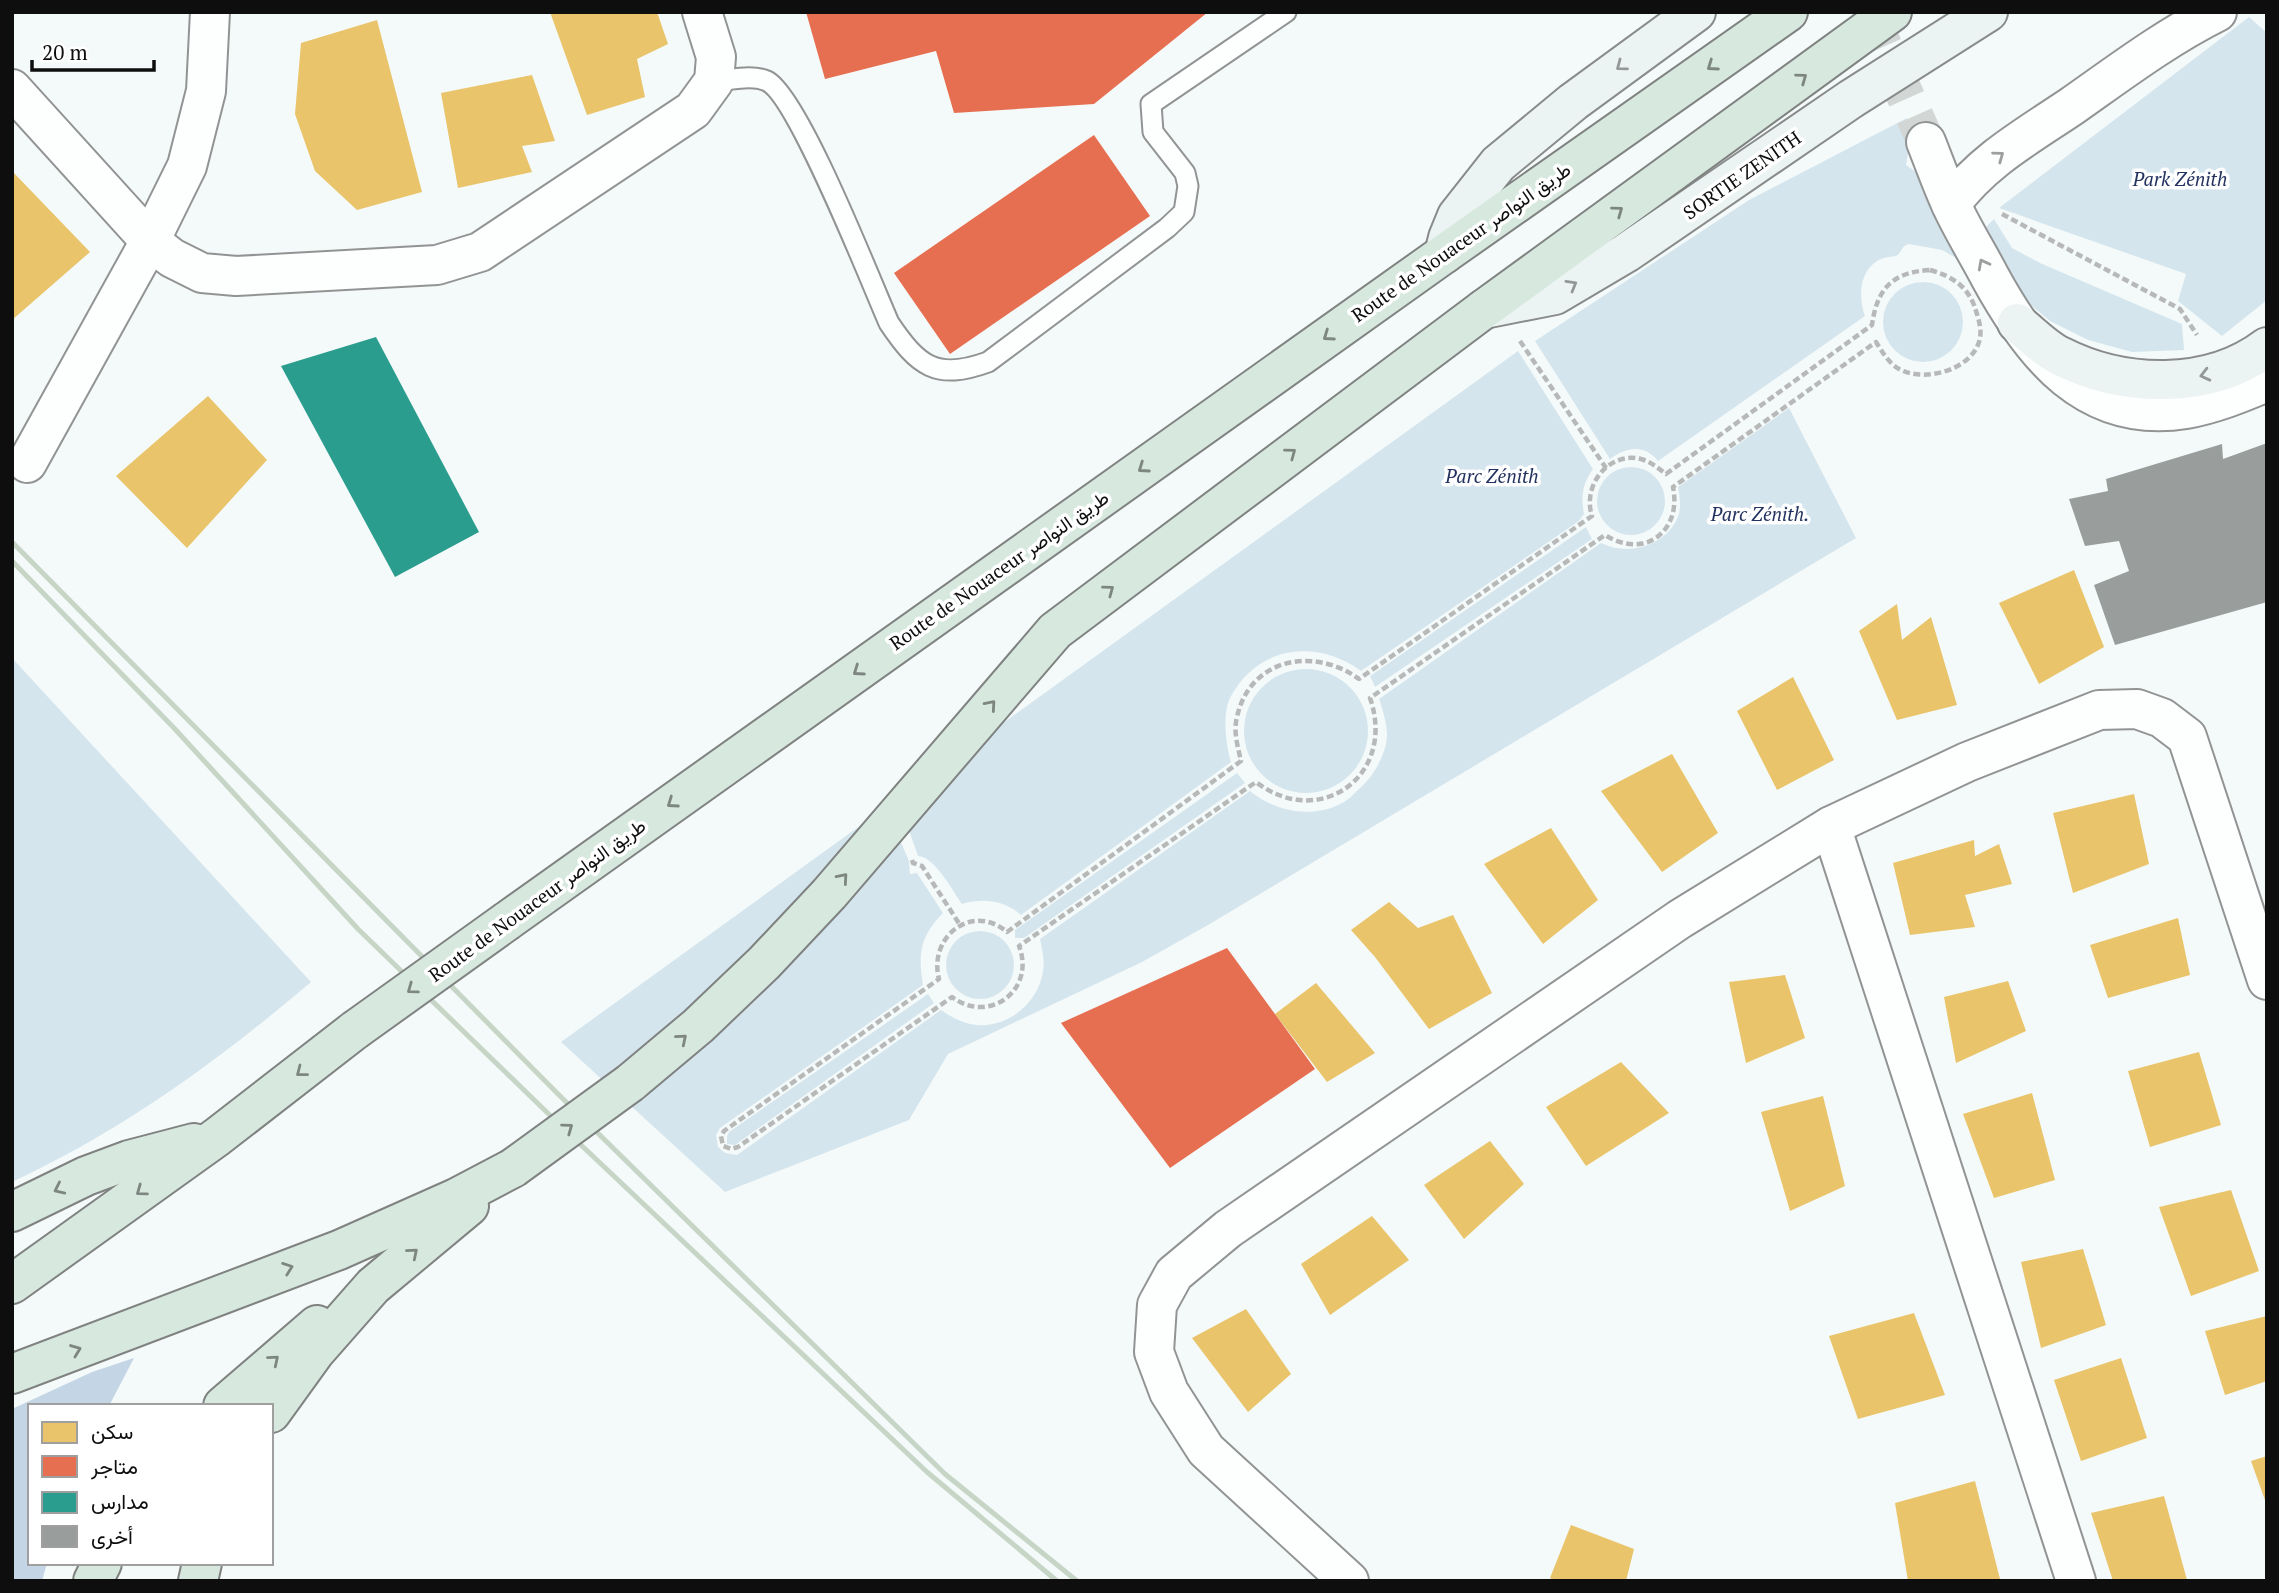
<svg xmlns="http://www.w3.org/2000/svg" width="2279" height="1593" font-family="'PT Serif',Vazirmatn,serif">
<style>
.green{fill:#d5e5ee}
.forest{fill:#c4d5e5}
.homes{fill:#e9c46a}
.shops{fill:#e76f51}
.schools{fill:#2a9d8f}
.building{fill:#999e9c}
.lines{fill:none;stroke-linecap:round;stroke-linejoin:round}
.street-tunnel{stroke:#d2d7d6;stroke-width:38;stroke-dasharray:38 19;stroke-linecap:butt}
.lane-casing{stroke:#929494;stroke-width:23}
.street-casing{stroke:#929494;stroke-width:42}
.secondary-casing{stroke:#888b8a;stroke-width:42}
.highway-casing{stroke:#7f8281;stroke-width:42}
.path{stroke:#b7b8b8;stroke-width:4.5;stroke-dasharray:7 3.5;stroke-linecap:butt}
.lane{stroke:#fdfefe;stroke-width:19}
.street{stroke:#fdfefe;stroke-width:38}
.secondary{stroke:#ebf4f3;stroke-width:38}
.highway{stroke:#d7e8df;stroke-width:38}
.rail{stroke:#c7d5c7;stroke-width:5}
.highway-bridge-casing{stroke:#7f8281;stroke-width:42;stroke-linecap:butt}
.highway-bridge{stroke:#d7e8df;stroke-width:38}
.oneway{stroke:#939897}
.oneway2{stroke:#7d8681}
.oneway3{stroke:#9d9e9e}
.labels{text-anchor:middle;stroke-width:7;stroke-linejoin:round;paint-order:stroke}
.street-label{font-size:19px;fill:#0e0e0e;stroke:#fff}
.park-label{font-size:19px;font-style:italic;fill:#243260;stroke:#fff}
</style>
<rect width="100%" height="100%" fill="#f4faf9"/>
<!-- green -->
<g class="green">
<path d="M 2249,17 L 2267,33 L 2267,300 L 2222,336 L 2178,301 L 2186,274 L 1999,208 Z"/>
<path d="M 1907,118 L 1910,141 L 1906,165 L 1923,177 L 1967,264 L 1942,250 L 1909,244 L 1904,246 L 1898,255 C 1893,257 1886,257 1881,259 C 1859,269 1858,297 1865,316 L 1658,461 C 1644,444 1627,447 1610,459 L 1535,341 L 1749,200 Z"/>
<path d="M 1994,219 L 2012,248 L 2040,263 L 2182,324 L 2184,350 L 2132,352 L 2088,340 L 2050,321 L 2013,290 L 1978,235 Z"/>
<circle cx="1923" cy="322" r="40"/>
<path d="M 1518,351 L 1593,469 C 1582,485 1581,496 1584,514 L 1579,521 L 1361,671 C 1316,638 1257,646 1230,698 C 1222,714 1226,746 1231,762 L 1021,915 C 1004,900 983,898 962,904 C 952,890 935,857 918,856 L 898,799 Z"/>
<path d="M 1789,408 L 1856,538 L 1208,925 L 1142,962 L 948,1054 L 909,1120 L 725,1192 L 561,1042 L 879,812 L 890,817 L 909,861 L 910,874 L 917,873 L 943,913 C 920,937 918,953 923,985 L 720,1128 L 716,1135 L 718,1147 L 725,1153 L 737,1155 L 941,1010 C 951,1017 964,1024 977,1025 C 1008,1028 1039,1002 1043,971 C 1045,960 1042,950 1040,939 L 1250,791 C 1275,812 1313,819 1342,803 C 1349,800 1354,793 1359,789 C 1373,777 1386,755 1387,736 C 1387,724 1383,710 1379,699 L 1601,543 C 1627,556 1662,547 1676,521 C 1682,511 1680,498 1678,487 Z"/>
<circle cx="1631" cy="501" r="34"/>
<path d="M 1586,527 L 1592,539 L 1375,687 L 1370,676 Z"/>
<path d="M 12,658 L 311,982 C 218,1061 123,1130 12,1182 Z"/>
<circle cx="1306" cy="731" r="62"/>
<path d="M 1237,773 L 1245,783 L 1024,938 L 1015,938 L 1015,930 Z"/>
<circle cx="980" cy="965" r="34"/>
<path d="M 928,994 L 934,1003 L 735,1145 L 727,1144 L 727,1136 L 729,1132 Z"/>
</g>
<!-- forest -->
<path class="forest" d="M 134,1358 L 109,1406 L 30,1406 L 30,1563 L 47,1563 L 42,1581 L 12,1581 L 12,1409 L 92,1372 Z"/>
<!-- homes -->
<g class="homes">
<path d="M 550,12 L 657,12 L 668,44 L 637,59 L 645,97 L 587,115 Z"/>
<path d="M 377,20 L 422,192 L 357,210 L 315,171 L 295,114 L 301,43 Z"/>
<path d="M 532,75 L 555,141 L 522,146 L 532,172 L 458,188 L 441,93 Z"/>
<path d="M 12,171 L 90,252 L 12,320 Z"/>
<path d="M 208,396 L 267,460 L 187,548 L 116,476 Z"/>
<path d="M 2074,570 L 2104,647 L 2039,684 L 1999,603 Z"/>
<path d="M 1897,604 L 1902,640 L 1931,617 L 1957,705 L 1897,720 L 1859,631 Z"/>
<path d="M 1793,677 L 1834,760 L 1777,790 L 1737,711 Z"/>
<path d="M 1672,754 L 1718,833 L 1662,872 L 1601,791 Z"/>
<path d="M 2134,794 L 2149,864 L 2073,893 L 2053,813 Z"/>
<path d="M 1551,828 L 1598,900 L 1543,944 L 1484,864 Z"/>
<path d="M 1974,840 L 1975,856 L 1999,844 L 2012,884 L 1965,895 L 1975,927 L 1910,935 L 1893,863 Z"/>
<path d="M 1389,902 L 1418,928 L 1453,915 L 1492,993 L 1429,1029 L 1375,957 L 1351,930 Z"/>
<path d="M 2178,918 L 2190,975 L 2108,998 L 2090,945 Z"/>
<path d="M 1785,975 L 1805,1038 L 1746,1063 L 1729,982 Z"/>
<path d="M 2008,981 L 2026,1031 L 1956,1063 L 1944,997 Z"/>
<path d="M 1316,983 L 1375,1053 L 1327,1082 L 1275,1014 Z"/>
<path d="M 2199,1052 L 2221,1125 L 2150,1147 L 2128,1071 Z"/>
<path d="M 1621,1062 L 1669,1113 L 1586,1166 L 1546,1107 Z"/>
<path d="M 2032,1093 L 2055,1180 L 1994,1198 L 1963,1114 Z"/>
<path d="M 1823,1096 L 1845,1186 L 1790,1211 L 1761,1112 Z"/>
<path d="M 1490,1141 L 1524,1184 L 1464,1239 L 1424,1185 Z"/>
<path d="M 2231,1190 L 2259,1271 L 2191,1296 L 2159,1207 Z"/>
<path d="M 1372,1216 L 1409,1260 L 1330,1315 L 1301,1264 Z"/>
<path d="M 2083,1249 L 2106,1325 L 2041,1348 L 2021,1262 Z"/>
<path d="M 1246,1309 L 1291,1374 L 1248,1412 L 1192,1338 Z"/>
<path d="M 1914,1313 L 1945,1395 L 1858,1419 L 1829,1336 Z"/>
<path d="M 2267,1316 L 2267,1381 L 2225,1395 L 2205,1331 Z"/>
<path d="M 2121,1358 L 2147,1438 L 2081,1461 L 2054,1380 Z"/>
<path d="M 2267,1456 L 2267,1503 L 2266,1503 L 2251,1461 Z"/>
<path d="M 1975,1481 L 2000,1579 L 1908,1581 L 1895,1503 Z"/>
<path d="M 2164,1496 L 2187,1580 L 2113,1581 L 2091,1513 Z"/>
<path d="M 1571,1525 L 1634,1549 L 1626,1581 L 1555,1581 L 1550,1578 Z"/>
</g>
<!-- shops -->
<g class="shops">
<path d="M 806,12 L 1208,12 L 1094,104 L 954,113 L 936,51 L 825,79 Z"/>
<path d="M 1094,135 L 1150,216 L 950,354 L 894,273 Z"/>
<path d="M 1227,948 L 1315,1069 L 1170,1168 L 1061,1023 Z"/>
</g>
<!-- schools -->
<path class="schools" d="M 376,337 L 479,532 L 395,577 L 281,366 Z"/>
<!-- building -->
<path class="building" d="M 2267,443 L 2267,602 L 2115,645 L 2094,585 L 2129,571 L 2119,541 L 2085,546 L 2069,499 L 2108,491 L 2106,479 L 2222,444 L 2223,459 Z"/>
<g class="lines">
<!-- street-tunnel -->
<path class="street-tunnel" d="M 1868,12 L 1926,142"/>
<!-- lane casing -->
<g class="lane-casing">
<path id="lane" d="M 714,81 C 731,80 752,74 767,81 C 798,96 871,282 889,323 C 918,366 936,381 988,362 L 1167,228 L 1184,212 L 1188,186 L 1185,173 L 1153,132 L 1151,104 L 1286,12"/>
</g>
<!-- street casing -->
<g class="street-casing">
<g id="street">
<path d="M 12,89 L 150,241 L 172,258 L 202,273 L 236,276 L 437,265 L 480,252 L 693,110 L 714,81 L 716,57 L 702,12"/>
<path d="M 1926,142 C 1934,162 1941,182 1950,202 C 1961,227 1977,252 1990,277 C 2032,354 2087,425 2186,409 C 2214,404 2241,393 2267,382"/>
<path d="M 1951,204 C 1982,161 2029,135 2072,106 C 2119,73 2165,38 2217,12"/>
<path d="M 27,463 L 150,241 L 187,166 L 206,91 L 210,12"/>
<path d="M 1831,826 L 2076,1581"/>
<path d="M 1349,1581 L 1206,1450 L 1169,1392 L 1154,1352 L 1157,1305 L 1174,1274 L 1228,1229 L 1680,919 L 1831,826 L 1967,762 L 2099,710 L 2137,709 L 2162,718 L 2187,737 L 2267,980"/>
</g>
</g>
<!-- secondary casing -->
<g class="secondary-casing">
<g id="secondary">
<path d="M 1444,254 L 1448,238 L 1457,216 L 1498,164 L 1573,102 L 1696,12"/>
<path d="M 1484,309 L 1555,295 L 1626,253 L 1851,99 L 1988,12"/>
<path d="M 2017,323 C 2031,334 2045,349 2060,356 C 2123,388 2209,391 2267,347"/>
</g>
</g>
<!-- highway casing -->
<g class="highway-casing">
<g id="highway">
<path d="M 507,921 L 1444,254 L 1788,12"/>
<path d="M 630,1083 L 698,1026 L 764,963 L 829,894 L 1055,631 L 1484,309 L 1892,12"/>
<path d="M 12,1212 L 86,1176 L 129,1160 L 194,1143"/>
<path d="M 12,1284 L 217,1137 L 355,1030"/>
<path d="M 12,1374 L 339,1250 L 456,1198 L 513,1168"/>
<path d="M 223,1406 L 317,1325"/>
<path d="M 271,1413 L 315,1352 L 373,1286 L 469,1206"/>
<path d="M 93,1581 L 102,1563"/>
<path d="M 198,1581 L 202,1563"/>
</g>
</g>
<!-- path -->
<g class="path">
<path d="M 2002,214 L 2180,309 L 2197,335"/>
<path d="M 1930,270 C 1951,276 1966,285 1974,305 C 1978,317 1983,330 1979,342 C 1970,370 1926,382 1901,370 C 1889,364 1883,353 1876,342 L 1673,487 C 1682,531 1645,560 1605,535 L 1370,698 C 1397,775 1320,831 1256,782 L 1019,946 C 1036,990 989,1025 952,997 L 738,1147 L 731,1149 L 723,1146 L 721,1136 L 724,1131 L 939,979 C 928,937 972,902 1007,932 L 1241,761 C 1238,747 1233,732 1237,717 C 1250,658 1314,646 1359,679 L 1592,516 C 1582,486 1608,451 1641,459 C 1651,462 1658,468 1666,474 L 1872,325 C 1877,288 1893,272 1930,270 Z"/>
<path d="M 1520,341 L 1606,468"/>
<path d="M 912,860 L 913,863 L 922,866 L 960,925"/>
</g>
<!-- lane -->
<use href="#lane" class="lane"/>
<!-- street -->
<use href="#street" class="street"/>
<!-- secondary -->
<use href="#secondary" class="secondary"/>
<!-- highway -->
<use href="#highway" class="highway"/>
<!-- rail -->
<g class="rail">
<path d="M 12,542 L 557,1093 L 945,1474 L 1077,1581"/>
<path d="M 12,561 L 174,728 L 358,929 L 562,1127 L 927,1472 L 1057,1581"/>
</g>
<!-- highway-bridge casing -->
<g class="highway-bridge-casing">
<g id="highway-bridge">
<path d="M 355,1030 L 507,921"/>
<path d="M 513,1168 L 630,1083"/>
</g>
</g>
<!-- highway-bridge -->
<use href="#highway-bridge" class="highway-bridge"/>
</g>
<!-- one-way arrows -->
<defs><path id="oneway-chevron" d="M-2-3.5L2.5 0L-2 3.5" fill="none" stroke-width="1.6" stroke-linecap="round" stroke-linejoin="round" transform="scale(1.75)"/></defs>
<g class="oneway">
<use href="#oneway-chevron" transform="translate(1621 66) rotate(143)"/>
<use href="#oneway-chevron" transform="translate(1572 285) rotate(-30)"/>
<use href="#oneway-chevron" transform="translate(2205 375) rotate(166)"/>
</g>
<g class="oneway2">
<use href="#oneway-chevron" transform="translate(1712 66) rotate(145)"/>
<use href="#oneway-chevron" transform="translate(1802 78) rotate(-36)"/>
<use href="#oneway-chevron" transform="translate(1618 211) rotate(-36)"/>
<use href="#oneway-chevron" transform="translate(1328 336) rotate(145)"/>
<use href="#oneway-chevron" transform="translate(1291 453) rotate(-37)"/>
<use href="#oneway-chevron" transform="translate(1143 468) rotate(145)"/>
<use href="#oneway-chevron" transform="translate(1109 590) rotate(-37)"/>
<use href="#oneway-chevron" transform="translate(858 671) rotate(145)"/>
<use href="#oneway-chevron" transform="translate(991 705) rotate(-49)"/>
<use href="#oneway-chevron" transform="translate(672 803) rotate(145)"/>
<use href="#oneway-chevron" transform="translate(843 878) rotate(-49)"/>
<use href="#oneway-chevron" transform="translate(412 989) rotate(144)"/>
<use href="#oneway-chevron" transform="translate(682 1039) rotate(-40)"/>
<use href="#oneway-chevron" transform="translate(301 1072) rotate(142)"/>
<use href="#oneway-chevron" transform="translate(568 1128) rotate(-36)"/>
<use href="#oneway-chevron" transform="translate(59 1189) rotate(155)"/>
<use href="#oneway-chevron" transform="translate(141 1191) rotate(144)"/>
<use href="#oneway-chevron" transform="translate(413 1253) rotate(-40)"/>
<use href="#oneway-chevron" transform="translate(288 1268) rotate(-20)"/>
<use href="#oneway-chevron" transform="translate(76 1350) rotate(-21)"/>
<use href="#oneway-chevron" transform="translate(274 1360) rotate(-40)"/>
</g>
<g class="oneway3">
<use href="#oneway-chevron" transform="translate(1999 156) rotate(-36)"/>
<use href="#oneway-chevron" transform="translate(1983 264) rotate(-118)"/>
</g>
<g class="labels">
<!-- street labels -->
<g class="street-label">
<text transform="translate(1742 175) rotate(-35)" y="7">SORTIE ZENITH</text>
<text transform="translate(1461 242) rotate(-35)" y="7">Route de Nouaceur طريق النواصر</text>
<text transform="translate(999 570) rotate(-35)" y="7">Route de Nouaceur طريق النواصر</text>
<text transform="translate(537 900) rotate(-36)" y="7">Route de Nouaceur طريق النواصر</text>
</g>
<!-- park labels -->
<g class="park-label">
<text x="2180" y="186">Park Zénith</text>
<text x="1492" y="483">Parc Zénith</text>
<text x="1760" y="521">Parc Zénith.</text>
</g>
</g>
<!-- border -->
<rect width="2279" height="1593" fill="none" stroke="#0e0e0e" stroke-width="28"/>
<!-- legend -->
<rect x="28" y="1404" width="245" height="161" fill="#ffffff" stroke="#9f9f9f" stroke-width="2"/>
<rect x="42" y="1422" width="35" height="21" fill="#e9c46a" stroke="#9f9f9f" stroke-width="2"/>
<text x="91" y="1439" font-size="21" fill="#0e0e0e">سكن</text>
<rect x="42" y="1456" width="35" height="21" fill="#e76f51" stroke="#9f9f9f" stroke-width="2"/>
<text x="91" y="1474" font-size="21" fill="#0e0e0e">متاجر</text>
<rect x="42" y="1492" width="35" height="21" fill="#2a9d8f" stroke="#9f9f9f" stroke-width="2"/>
<text x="91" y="1509" font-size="21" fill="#0e0e0e">مدارس</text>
<rect x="42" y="1526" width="35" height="21" fill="#999e9c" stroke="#9f9f9f" stroke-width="2"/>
<text x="91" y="1544" font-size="21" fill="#0e0e0e">أخرى</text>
<!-- scale -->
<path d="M32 60v10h122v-10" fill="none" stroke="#0e0e0e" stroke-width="3.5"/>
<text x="42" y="60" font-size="21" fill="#0e0e0e" stroke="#ffffff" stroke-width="5" paint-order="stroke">20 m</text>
</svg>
